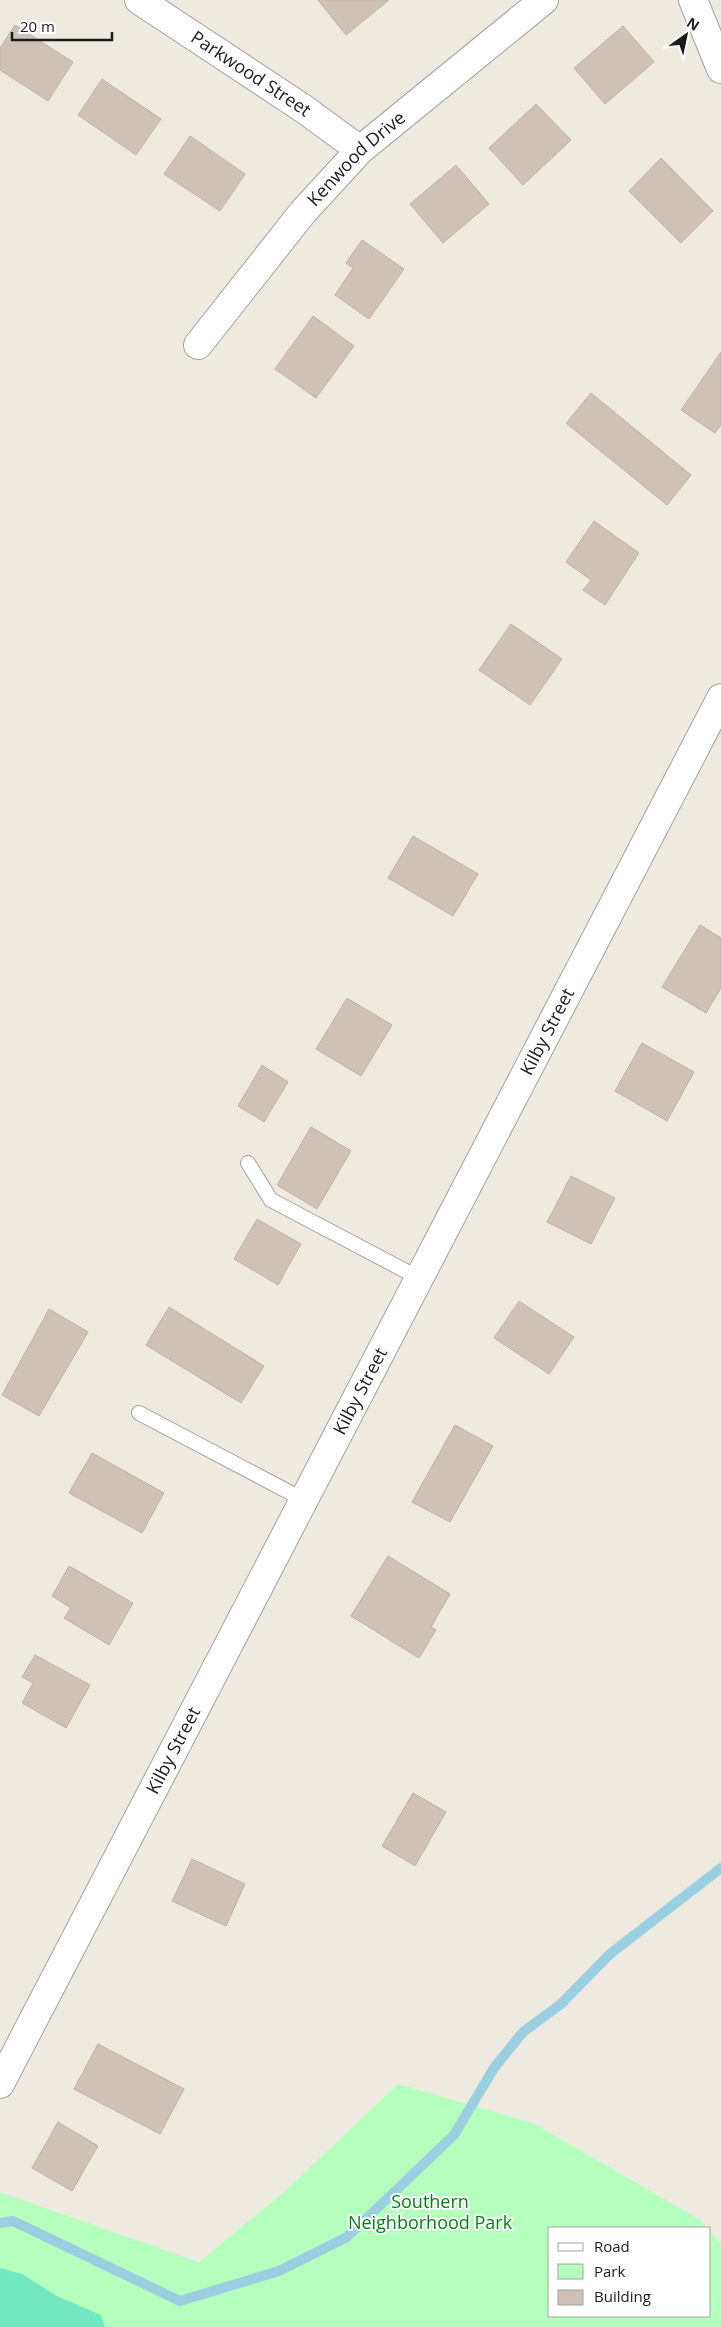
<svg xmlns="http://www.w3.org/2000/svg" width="721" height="2327" font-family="'Open Sans',sans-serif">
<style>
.park{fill:#b5ffbe}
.pitch{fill:#73e7bf}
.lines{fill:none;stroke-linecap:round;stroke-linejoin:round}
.stream{stroke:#9acee1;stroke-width:10}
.building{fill:#cec2b8;stroke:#c1b0a0}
.service-casing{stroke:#a2a2a2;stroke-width:16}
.minor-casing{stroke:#a2a2a2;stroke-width:30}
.service{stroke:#fff;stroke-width:14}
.minor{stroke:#fff;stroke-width:28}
.labels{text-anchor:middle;stroke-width:4;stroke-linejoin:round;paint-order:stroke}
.street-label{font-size:18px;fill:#1b1b1b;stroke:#fff}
.park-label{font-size:18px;fill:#008211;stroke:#fff}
</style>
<rect width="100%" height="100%" fill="#eeeadf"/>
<!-- park -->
<path class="park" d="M 398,2084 L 533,2123 L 699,2219 L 707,2228 L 550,2228 L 550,2316 L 710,2316 L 710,2231 L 721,2244 L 721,2327 L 0,2327 L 0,2192 L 199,2262 L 284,2192 Z"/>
<!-- pitch -->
<path class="pitch" d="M 0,2268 L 22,2274 L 57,2296 L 101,2315 L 105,2327 L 0,2327 Z"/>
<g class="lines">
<!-- stream -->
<path class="stream" d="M 0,2223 L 13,2221 L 180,2301 L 279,2271 L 347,2237 L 454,2135 L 494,2068 L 523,2032 L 561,2004 L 610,1954 L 721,1868"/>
</g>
<!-- building -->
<g class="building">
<path d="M 318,0 L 389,0 L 346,35 Z"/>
<path d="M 15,25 L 73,62 L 48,101 L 0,70 L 0,48 Z"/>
<path d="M 623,26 L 654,62 L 605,104 L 574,68 Z"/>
<path d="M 102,79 L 161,119 L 136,155 L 78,115 Z"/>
<path d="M 536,104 L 571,140 L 523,185 L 489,148 Z"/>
<path d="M 190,136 L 245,174 L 220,211 L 164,174 Z"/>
<path d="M 661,158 L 713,211 L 681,243 L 629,191 Z"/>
<path d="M 456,165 L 489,204 L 443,243 L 410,204 Z"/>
<path d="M 362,240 L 404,269 L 369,319 L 335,295 L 353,268 L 346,263 Z"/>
<path d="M 313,316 L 354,346 L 316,398 L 275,369 Z"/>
<path d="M 721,352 L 721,425 L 715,433 L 681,410 Z"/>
<path d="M 591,393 L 691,475 L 667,505 L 566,423 Z"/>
<path d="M 594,521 L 639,553 L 605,605 L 583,590 L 591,580 L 566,562 Z"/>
<path d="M 511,624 L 562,659 L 530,705 L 479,670 Z"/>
<path d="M 413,836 L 478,874 L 453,916 L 388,878 Z"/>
<path d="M 700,925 L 721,938 L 721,988 L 706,1013 L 662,987 Z"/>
<path d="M 347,998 L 392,1025 L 361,1076 L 316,1049 Z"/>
<path d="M 642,1043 L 694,1072 L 667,1121 L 615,1091 Z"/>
<path d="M 262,1065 L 288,1082 L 264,1122 L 238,1106 Z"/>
<path d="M 311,1127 L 351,1151 L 317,1209 L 277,1185 Z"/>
<path d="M 571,1176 L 615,1198 L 591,1244 L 547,1222 Z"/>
<path d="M 257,1219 L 301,1244 L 278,1285 L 234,1259 Z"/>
<path d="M 519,1301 L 574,1337 L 549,1374 L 494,1338 Z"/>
<path d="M 169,1307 L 264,1366 L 241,1403 L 146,1345 Z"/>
<path d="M 49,1309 L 88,1332 L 39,1416 L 2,1395 Z"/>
<path d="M 455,1425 L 493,1446 L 450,1522 L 412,1502 Z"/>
<path d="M 92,1453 L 164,1493 L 142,1533 L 69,1493 Z"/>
<path d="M 388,1556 L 450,1594 L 431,1627 L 436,1630 L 419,1658 L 351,1616 Z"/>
<path d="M 69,1566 L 133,1603 L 109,1645 L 64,1618 L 71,1608 L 52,1596 Z"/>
<path d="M 35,1655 L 90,1685 L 66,1728 L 22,1703 L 33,1683 L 22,1677 Z"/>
<path d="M 413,1793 L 446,1812 L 415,1866 L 382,1846 Z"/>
<path d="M 192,1859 L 245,1884 L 226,1926 L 172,1901 Z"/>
<path d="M 98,2044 L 184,2089 L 160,2134 L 74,2089 Z"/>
<path d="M 58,2122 L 98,2146 L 72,2191 L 32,2168 Z"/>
</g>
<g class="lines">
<!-- service casing -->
<g class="service-casing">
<g id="service">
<path d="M 248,1163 L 271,1200 L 419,1278"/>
<path d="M 139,1413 L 304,1500"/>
</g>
</g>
<!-- minor casing -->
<g class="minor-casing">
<g id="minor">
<path id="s1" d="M 139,0 L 304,109 L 360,150"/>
<path d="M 693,0 L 721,69"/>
<path id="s2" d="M 198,345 L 303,212 L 360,150 L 544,0"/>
<path id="s3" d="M 0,2084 L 721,698"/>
</g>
</g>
<!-- service -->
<use href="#service" class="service"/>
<!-- minor -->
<use href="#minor" class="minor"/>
</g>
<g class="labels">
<!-- street labels -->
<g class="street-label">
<text dy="6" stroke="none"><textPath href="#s1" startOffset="134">Parkwood Street</textPath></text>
<text dy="6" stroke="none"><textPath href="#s2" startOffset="245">Kenwood Drive</textPath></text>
<text dy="6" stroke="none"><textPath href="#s3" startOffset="1186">Kilby Street</textPath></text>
<text dy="6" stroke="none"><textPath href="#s3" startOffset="781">Kilby Street</textPath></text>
<text dy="6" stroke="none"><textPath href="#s3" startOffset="376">Kilby Street</textPath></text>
</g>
<!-- park labels -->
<g class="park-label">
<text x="430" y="2208">Southern<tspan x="430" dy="21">Neighborhood Park</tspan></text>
</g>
</g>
<!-- legend -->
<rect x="548" y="2227" width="162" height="90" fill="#ffffff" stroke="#a4a4a4"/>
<rect x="558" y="2243" width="25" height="8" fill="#ffffff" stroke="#a4a4a4"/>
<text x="594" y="2252" font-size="15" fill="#1b1b1b">Road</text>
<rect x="558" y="2264" width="25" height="15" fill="#b5ffbe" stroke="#a4a4a4"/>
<text x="594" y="2277" font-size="15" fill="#1b1b1b">Park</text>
<rect x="558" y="2290" width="25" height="15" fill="#cec2b8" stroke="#a4a4a4"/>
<text x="594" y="2302" font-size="15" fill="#1b1b1b">Building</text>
<!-- north arrow -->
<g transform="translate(686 35) rotate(33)" stroke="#ffffff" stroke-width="4" paint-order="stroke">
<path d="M0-4L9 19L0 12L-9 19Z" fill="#1b1b1b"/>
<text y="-8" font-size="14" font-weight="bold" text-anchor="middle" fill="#1b1b1b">N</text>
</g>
<!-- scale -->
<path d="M12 32v8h100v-8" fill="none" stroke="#1b1b1b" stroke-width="2.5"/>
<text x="20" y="32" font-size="15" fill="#1b1b1b" stroke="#ffffff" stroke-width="4" paint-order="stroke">20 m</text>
</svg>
